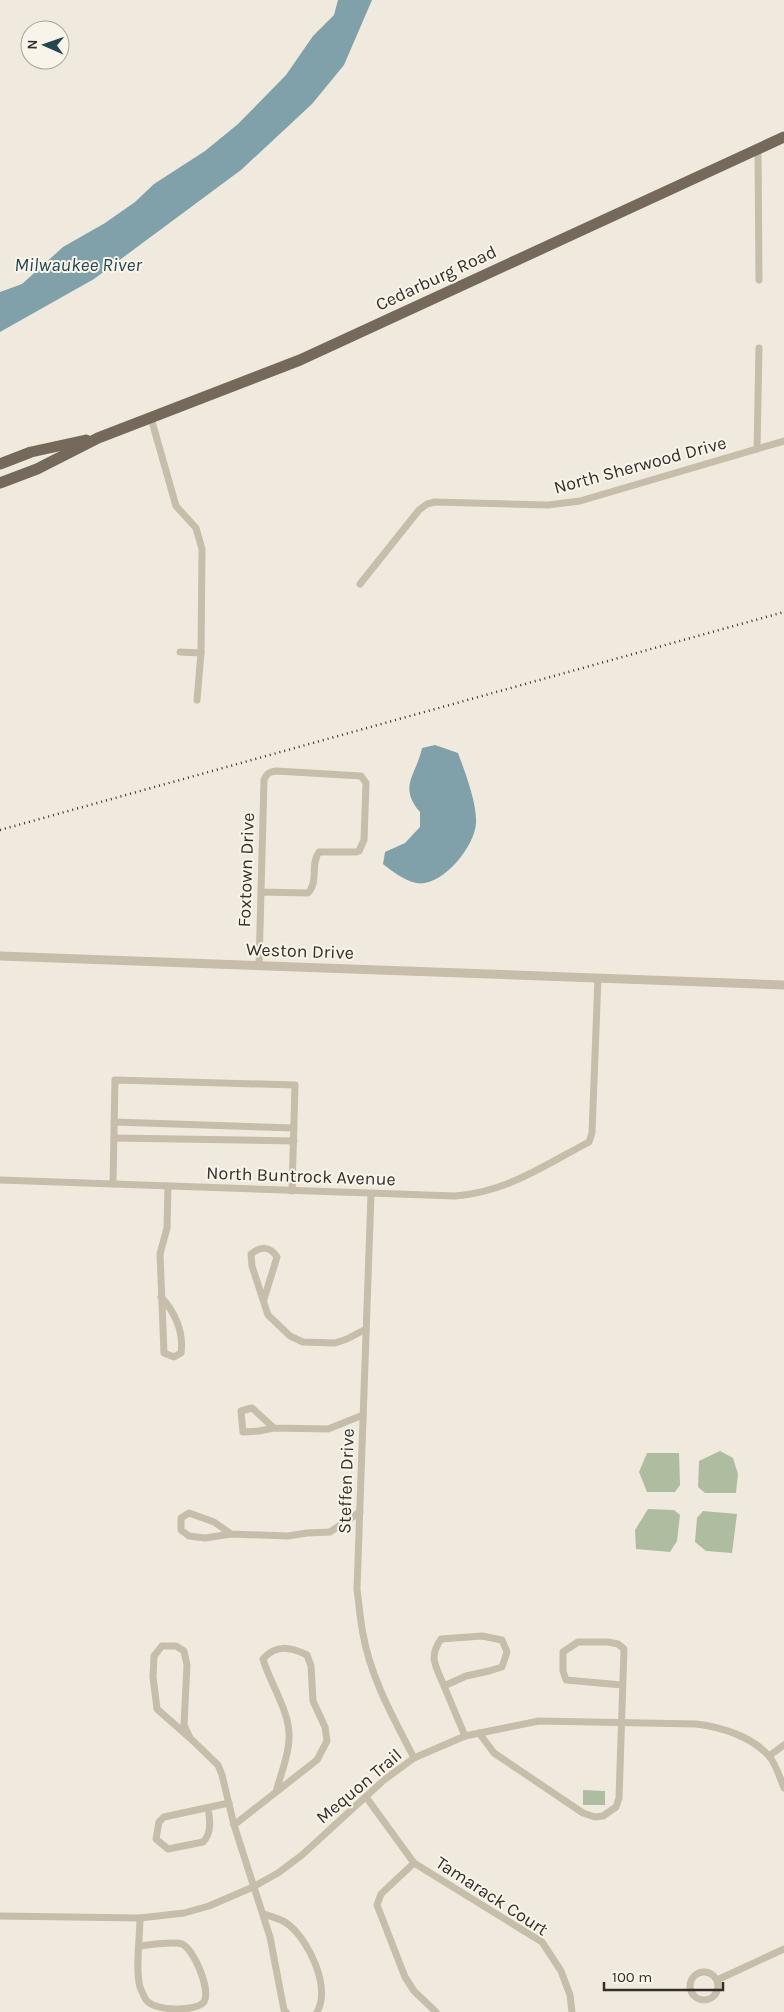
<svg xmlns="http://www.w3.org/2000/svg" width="784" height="2012" font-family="Karla,sans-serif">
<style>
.green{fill:#aebd9f}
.water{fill:#80a0aa}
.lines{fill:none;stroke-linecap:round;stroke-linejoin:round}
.minor{stroke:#c6bdab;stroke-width:7}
.tertiary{stroke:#c6bdab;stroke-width:9}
.primary{stroke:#75695c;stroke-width:11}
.rail{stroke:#352f29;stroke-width:2.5;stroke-dasharray:1 4;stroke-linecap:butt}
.labels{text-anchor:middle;stroke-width:4;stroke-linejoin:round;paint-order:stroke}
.street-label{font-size:18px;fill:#352f29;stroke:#f8f4ea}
.water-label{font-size:19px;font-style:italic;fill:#234652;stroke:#f8f4ea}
</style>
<rect width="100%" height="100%" fill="#f0eade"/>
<!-- green -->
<g class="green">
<path d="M 720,1451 L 733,1458 L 738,1474 L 736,1493 L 705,1493 L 698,1487 L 699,1461 Z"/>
<path d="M 647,1453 L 679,1453 L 680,1485 L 675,1492 L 647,1492 L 639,1472 Z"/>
<path d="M 648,1509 L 674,1510 L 680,1515 L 677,1541 L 670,1552 L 636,1549 L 635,1530 Z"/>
<path d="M 703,1511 L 737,1514 L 732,1553 L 706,1551 L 695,1542 L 697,1518 Z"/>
<path d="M 583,1790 L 605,1791 L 605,1805 L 583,1805 Z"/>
</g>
<!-- water -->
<g class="water">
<path d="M 338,0 L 372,0 L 344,65 L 312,104 L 241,170 L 94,279 L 0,332 L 0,292 L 22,284 L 63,247 L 105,223 L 135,202 L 154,184 L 205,151 L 238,124 L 286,75 L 313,36 L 334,15 Z"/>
<path d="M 435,745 L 458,753 C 465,772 477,803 476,823 C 475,847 441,888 416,883 C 404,880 393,872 383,864 L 385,852 L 405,843 L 420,827 L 420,812 C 398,786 416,776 422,748 Z"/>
</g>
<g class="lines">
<!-- minor -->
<g class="minor">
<path d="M 758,149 L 759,280"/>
<path d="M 151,418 L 176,506 L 196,528 L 202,549 L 201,653 L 197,700"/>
<path d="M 757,449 L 759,348"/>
<path d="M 360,584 L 419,510 L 427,504 L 435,502 L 548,505 L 580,501 L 784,441"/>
<path d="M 180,652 L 201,653"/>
<path d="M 259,966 L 264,780 C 267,773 269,772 276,771 L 361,776 L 366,783 L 364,840 L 359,851 L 356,852 L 319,852 C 310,864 319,881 308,893 L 261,892"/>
<path d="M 114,1122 L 294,1128"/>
<path d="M 114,1138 L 294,1141"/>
<path d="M 0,1180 L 455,1196 C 507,1192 543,1166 589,1142 L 592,1133 L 598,978"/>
<path d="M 113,1184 L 115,1080 L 295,1085 L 292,1191"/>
<path d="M 371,1194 L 357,1589 C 359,1604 360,1619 363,1634 C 371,1679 394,1719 414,1758"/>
<path d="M 161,1297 C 175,1312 184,1332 181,1353 L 174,1357 L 164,1353 L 160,1254 L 167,1228 L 168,1186"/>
<path d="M 264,1299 L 277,1257 C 270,1246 261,1246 251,1254 L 252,1266 L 268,1315 L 290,1336 L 303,1342 L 335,1343 L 347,1339 L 366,1329"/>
<path d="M 274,1428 L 252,1408 L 241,1411 L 243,1432 L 259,1431 L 274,1428 L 328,1429 L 363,1415"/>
<path d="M 231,1534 L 214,1522 L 189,1513 L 181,1518 L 181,1530 L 189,1536 L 205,1538 L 231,1534 L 288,1536 L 307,1533 L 330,1532 L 360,1512"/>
<path d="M 444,1686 C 436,1666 428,1658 441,1639 L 482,1636 L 502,1640 L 507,1652 L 502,1667 L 489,1671 L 466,1676 L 444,1686 L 465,1736"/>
<path d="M 479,1733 L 494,1753 L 583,1813 L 595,1817 L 603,1816 L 616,1807 L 619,1798 L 624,1649 L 618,1644 L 608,1642 L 578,1642 L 563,1652 L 563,1671 L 566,1680 L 622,1685"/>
<path d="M 190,1738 L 157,1709 L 153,1677 L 154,1656 L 162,1646 L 176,1646 L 184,1651 L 187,1665 L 184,1725 L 190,1738 L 218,1765 L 222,1775 L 234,1825 L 270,1937 L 284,2010 L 286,2012"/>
<path d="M 769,1756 L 784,1745"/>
<path d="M 366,1797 L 414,1863 L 542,1942 L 561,1971 L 570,1995 L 572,2012"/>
<path d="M 208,1808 C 210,1820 212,1833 203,1842 L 168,1849 L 156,1839 L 159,1822 L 164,1817 L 229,1803"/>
<path d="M 234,1825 L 317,1760 L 327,1741 L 325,1727 L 313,1701 L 311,1666 L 307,1655 C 290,1647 276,1644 263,1659 C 269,1680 282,1699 287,1720 C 294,1744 282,1769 276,1792"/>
<path d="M 414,1863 L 381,1894 L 377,1905 L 405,1977 L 414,1991 L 436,2012"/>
<path d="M 264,1914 C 271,1917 283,1919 289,1925 C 309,1941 331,1987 317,2012"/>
<path d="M 0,1916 L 140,1918 L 184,1913 L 209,1906 L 253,1887 L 278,1873 L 302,1855 L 384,1780 L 414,1758 L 465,1736 L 539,1721 L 696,1724 C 721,1727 751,1736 769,1756 C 776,1764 780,1778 784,1788"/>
<path d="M 139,1946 C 150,1945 172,1941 182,1944 C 194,1949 211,1990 204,2002 C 195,2012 157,2011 147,2001 C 144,1998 142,1991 140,1987 C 135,1969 140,1938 140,1918"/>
<circle cx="704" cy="1986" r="14"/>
<path d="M 717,1980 L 784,1949"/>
</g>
<!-- tertiary -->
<path class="tertiary" d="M 0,956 L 784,985"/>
<!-- primary -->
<g class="primary">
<path d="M 0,464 L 31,452 L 86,440"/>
<path d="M 0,483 L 37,469 L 98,438 L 300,360 L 784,137"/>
</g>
<!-- rail -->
<path class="rail" d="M 0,830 L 784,612"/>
</g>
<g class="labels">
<!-- street labels -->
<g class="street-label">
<text transform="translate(436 278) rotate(-25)" y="6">Cedarburg Road</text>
<text transform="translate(640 465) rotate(-15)" y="6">North Sherwood Drive</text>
<text transform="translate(246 870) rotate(-88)" y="6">Foxtown Drive</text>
<text transform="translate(300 951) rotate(2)" y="6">Weston Drive</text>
<text transform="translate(301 1176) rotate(2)" y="6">North Buntrock Avenue</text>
<text transform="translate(346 1481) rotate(-88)" y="6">Steffen Drive</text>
<text transform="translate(359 1786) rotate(-40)" y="6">Mequon Trail</text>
<text transform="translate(492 1896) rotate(33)" y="6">Tamarack Court</text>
</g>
<!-- water labels -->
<g class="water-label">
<text x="78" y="271">Milwaukee River</text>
</g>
</g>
<!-- north arrow -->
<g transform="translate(45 45) rotate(272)"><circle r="24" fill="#f8f4ea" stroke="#aaa59d"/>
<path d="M0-4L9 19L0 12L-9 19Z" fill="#234652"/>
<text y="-8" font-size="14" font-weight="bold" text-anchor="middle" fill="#352f29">N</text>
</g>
<!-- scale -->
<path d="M604 1982v8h119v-8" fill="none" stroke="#352f29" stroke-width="2.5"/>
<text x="612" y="1982" font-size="15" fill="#352f29" stroke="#f8f4ea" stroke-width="4" paint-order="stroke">100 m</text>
</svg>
